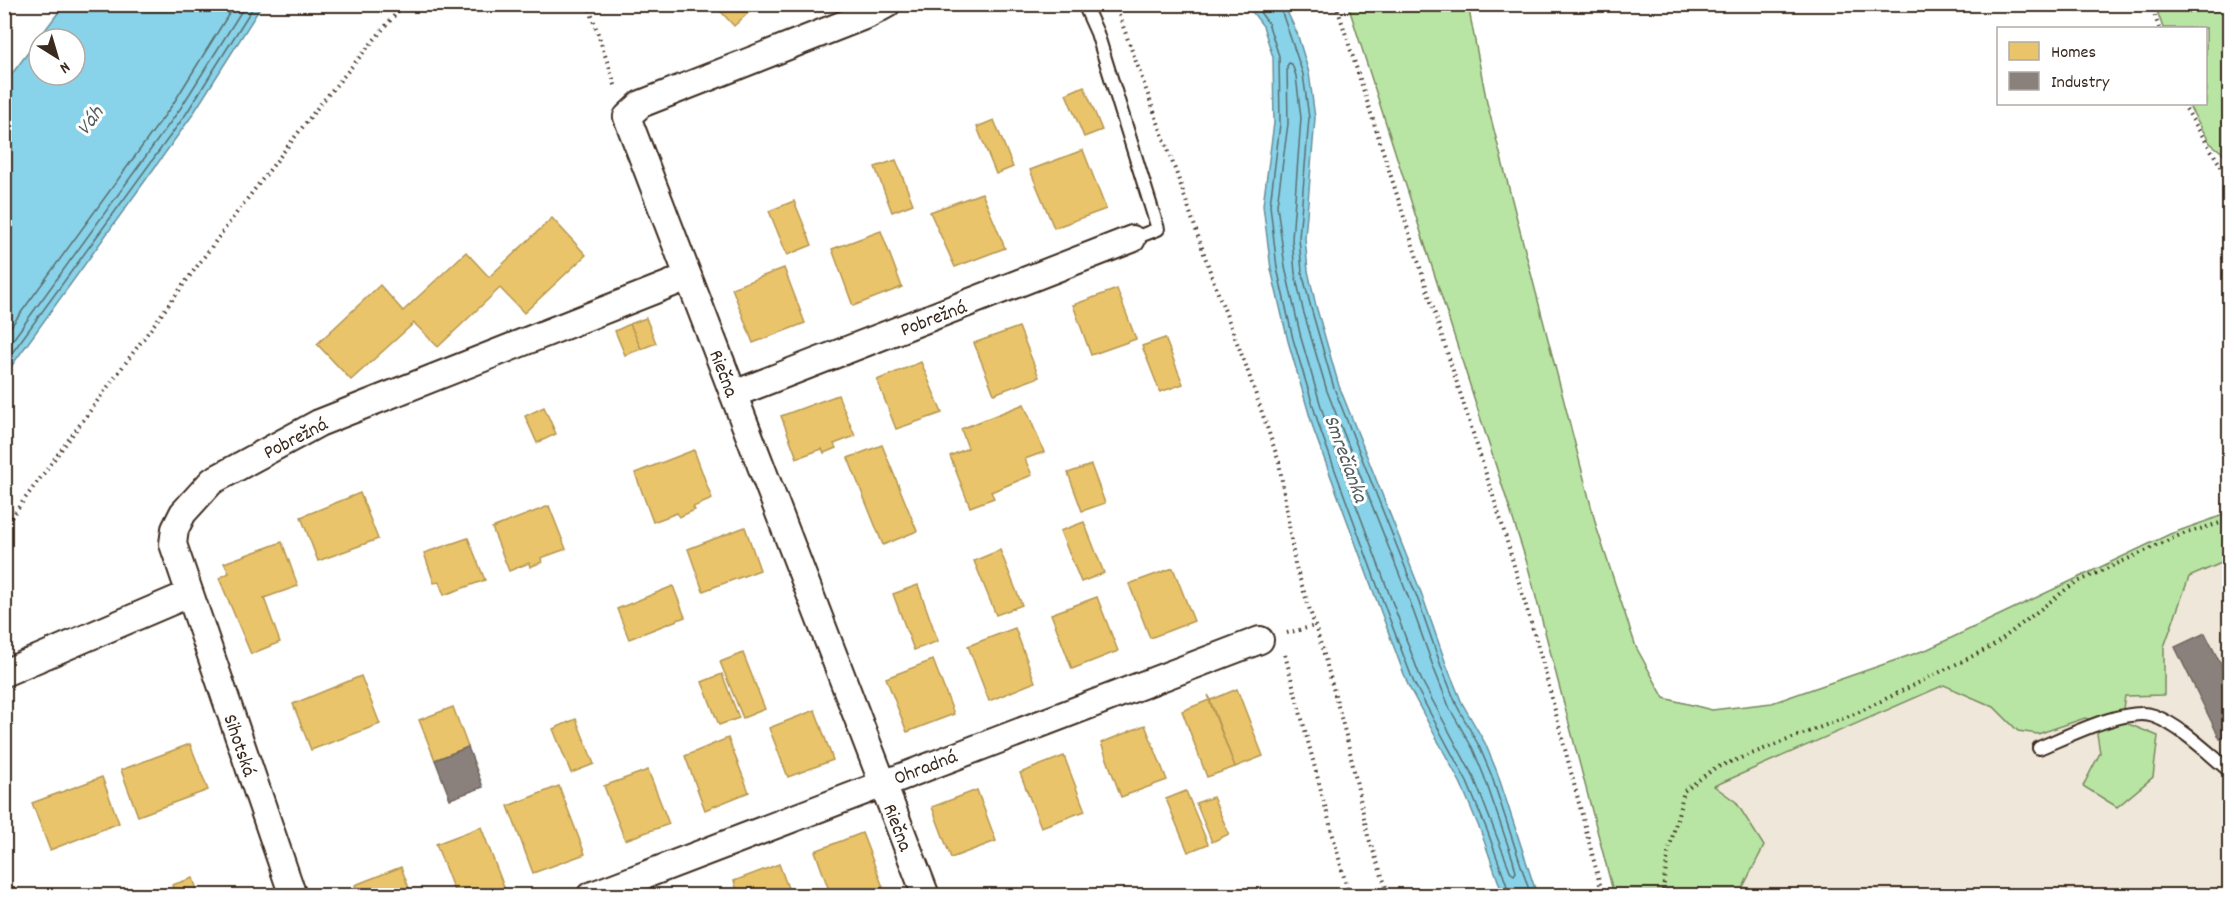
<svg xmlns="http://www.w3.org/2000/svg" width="2234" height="900" font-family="Dekko,sans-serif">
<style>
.built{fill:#efe7d9}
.green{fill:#b8e5a3;stroke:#7a8860;stroke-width:1.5}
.water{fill:#88d3e9;stroke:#698f98;stroke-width:1.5;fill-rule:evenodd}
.homes{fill:#e9c46a;stroke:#b59653;stroke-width:1.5}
.industry{fill:#8a817c;stroke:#726760;stroke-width:1.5}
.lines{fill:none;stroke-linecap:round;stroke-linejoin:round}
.shore{stroke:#5a6e6f;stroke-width:1.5}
.lane-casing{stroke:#3b2a1e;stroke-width:16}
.street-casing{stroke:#3b2a1e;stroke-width:30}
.path{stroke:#3b2a1e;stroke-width:4;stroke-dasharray:1.5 4.5;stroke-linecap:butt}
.lane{stroke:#fff;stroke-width:12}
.street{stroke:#fff;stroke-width:26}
.labels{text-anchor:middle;stroke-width:6;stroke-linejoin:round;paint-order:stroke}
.street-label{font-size:20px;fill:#3b2a1e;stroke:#fff}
.water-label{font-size:21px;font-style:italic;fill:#525d5b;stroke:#fff}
</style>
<rect width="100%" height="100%" fill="#fff"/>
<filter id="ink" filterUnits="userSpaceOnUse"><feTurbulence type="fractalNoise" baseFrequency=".0167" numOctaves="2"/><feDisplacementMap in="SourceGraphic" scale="12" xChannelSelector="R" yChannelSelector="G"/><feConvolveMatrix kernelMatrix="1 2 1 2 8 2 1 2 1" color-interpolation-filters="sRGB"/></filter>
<g filter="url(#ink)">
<!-- built -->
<path class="built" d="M 2229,555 L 2229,895 L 1740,895 L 1714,786 L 2219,564 Z"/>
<!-- green -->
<g class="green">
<path d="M 1348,5 L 1468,5 L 1487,103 L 1597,529 L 1636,647 L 1664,698 L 1712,710 L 1772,703 L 1928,649 L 2170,534 L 2229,513 L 2229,555 L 2219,564 L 2189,577 L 2164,647 L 2164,695 L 2125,696 L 2121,721 L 2158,736 L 2153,777 L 2117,807 L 2083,786 L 2100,753 L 2095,721 L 2085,718 L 2038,734 L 2018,731 L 1994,707 L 1944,685 L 1714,786 L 1736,802 L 1764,846 L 1743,887 L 1765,895 L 1614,895 L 1527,563 Z"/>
<path d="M 2155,5 L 2229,5 L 2229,158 L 2210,143 L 2188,104 L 2206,104 L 2206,28 L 2163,28 Z"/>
</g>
<!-- water -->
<g class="water">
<path d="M 64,5 L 262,5 L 191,117 L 5,375 L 5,83 ZM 39,39 L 75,39 L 75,75 L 39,75 Z"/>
<path d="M 1247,5 L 1284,5 L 1297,33 L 1309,73 L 1315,118 L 1305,238 L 1308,271 L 1316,306 L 1339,386 L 1422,595 L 1446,664 L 1462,703 L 1485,743 L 1497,772 L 1537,895 L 1503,895 L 1481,832 L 1461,784 L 1408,685 L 1314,431 L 1288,341 L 1271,269 L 1263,205 L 1274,123 L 1273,57 L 1263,26 Z"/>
</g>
<!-- homes -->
<g class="homes">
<path d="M 714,4 L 758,4 L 734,26 Z"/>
<path d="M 1084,86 L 1102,130 L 1084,137 L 1066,94 Z"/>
<path d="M 994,120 L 1013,167 L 996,174 L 977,127 Z"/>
<path d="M 1083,150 L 1106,209 L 1054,228 L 1030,170 Z"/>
<path d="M 896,160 L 913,204 L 892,212 L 875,167 Z"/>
<path d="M 982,193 L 1005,248 L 955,267 L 930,212 Z"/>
<path d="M 794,201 L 812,245 L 787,255 L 769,211 Z"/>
<path d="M 552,218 L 586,255 L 524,313 L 500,288 L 438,347 L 414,323 L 351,380 L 317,344 L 380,285 L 403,311 L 466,252 L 489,277 Z"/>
<path d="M 881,231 L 902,287 L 853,306 L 832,249 Z"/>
<path d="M 784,268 L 805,323 L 753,343 L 732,288 Z"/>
<path d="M 1117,289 L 1136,339 L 1091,355 L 1073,305 Z"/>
<path d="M 646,318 L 656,343 L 641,349 L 630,324 Z"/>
<path d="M 630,324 L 641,349 L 625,355 L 615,331 Z"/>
<path d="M 1019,327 L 1039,377 L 994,394 L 974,343 Z"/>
<path d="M 1165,338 L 1183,384 L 1160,392 L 1142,346 Z"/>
<path d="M 921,362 L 942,413 L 896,429 L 877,380 Z"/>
<path d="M 838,395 L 855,436 L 834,444 L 836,448 L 824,453 L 822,449 L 797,458 L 781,416 Z"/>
<path d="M 1024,404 L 1044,452 L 1025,459 L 1032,475 L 991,492 L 994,498 L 970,507 L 950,456 L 968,448 L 961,429 Z"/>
<path d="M 544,407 L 556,434 L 537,443 L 525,416 Z"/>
<path d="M 882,445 L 917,531 L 883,545 L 848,458 Z"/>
<path d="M 694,450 L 712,499 L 693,507 L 695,510 L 679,517 L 677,513 L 653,522 L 635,473 Z"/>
<path d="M 1091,465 L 1105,503 L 1082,511 L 1068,473 Z"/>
<path d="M 360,493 L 378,539 L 318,561 L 301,517 Z"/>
<path d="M 549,506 L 566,549 L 541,558 L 542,562 L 530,567 L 529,563 L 509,571 L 492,528 Z"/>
<path d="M 1084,522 L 1104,573 L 1081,582 L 1060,531 Z"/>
<path d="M 745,527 L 760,570 L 703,591 L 688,549 Z"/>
<path d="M 468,538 L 485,580 L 444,595 L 439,582 L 434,583 L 424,553 Z"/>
<path d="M 282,542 L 298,586 L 264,598 L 280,642 L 251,654 L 219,578 L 229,573 L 224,563 Z"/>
<path d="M 1000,550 L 1022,605 L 996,615 L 974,561 Z"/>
<path d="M 1173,568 L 1194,621 L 1150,638 L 1129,584 Z"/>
<path d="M 918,585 L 938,641 L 914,650 L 893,594 Z"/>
<path d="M 673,586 L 685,617 L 629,639 L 617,609 Z"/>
<path d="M 1097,597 L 1118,651 L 1072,669 L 1051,614 Z"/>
<path d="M 1015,628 L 1035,682 L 989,701 L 968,646 Z"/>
<path d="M 743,653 L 765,709 L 743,718 L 720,662 Z"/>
<path d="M 933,660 L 954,714 L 907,732 L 886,678 Z"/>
<path d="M 722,674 L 739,718 L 719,725 L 702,682 Z"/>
<path d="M 361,676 L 380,724 L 311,750 L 293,704 Z"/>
<path d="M 1237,689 L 1263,756 L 1235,767 L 1208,695 L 1211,700 Z"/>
<path d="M 1209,700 L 1235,767 L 1207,777 L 1182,711 Z"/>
<path d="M 453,707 L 468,747 L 435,760 L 419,720 Z"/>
<path d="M 815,710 L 833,760 L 788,777 L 769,728 Z"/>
<path d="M 576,719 L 594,764 L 571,773 L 553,729 Z"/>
<path d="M 1145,725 L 1167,780 L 1121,797 L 1101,743 Z"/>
<path d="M 728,738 L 749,792 L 705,810 L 685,756 Z"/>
<path d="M 190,744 L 208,790 L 138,816 L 121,770 Z"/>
<path d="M 1064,756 L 1085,811 L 1041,827 L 1020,773 Z"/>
<path d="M 648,770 L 669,824 L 625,840 L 604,786 Z"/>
<path d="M 102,777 L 119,823 L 50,850 L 32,803 Z"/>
<path d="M 559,786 L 585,854 L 533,873 L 508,806 Z"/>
<path d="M 977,790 L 996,841 L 951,858 L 932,807 Z"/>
<path d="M 1186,791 L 1208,844 L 1188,852 L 1166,799 Z"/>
<path d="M 1213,797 L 1229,834 L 1212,842 L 1196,803 Z"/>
<path d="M 481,827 L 504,887 L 482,896 L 456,896 L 436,844 Z"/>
<path d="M 862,833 L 883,887 L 860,896 L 831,896 L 815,851 Z"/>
<path d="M 779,864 L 791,896 L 739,896 L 734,881 Z"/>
<path d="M 401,867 L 412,896 L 359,896 L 355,885 Z"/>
<path d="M 193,878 L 199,896 L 175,896 L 172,885 Z"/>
</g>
<!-- industry -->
<g class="industry">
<path d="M 2205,633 L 2230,683 L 2230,735 L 2220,739 L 2175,647 Z"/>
<path d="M 468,747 L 483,787 L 450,799 L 435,760 Z"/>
</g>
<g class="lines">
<!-- shore -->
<g class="shore">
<path d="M 1254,4 L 1268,23 L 1279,56 L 1280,124 L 1270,205 L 1277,268 L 1293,339 L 1320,429 L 1388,615 L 1414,683 L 1467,782 L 1487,830 L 1506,883 L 1509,896"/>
<path d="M 1279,4 L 1303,74 L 1309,118 L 1299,238 L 1302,272 L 1311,308 L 1334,388 L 1417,597 L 1441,666 L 1457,706 L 1479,746 L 1491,774 L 1531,896"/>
<path d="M 1289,63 L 1292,64 L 1296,76 L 1301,118 L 1292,239 L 1295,273 L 1303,310 L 1327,391 L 1409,599 L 1434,669 L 1450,709 L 1473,749 L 1484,776 L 1513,860 L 1516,872 L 1514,875 L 1511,873 L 1474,778 L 1421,679 L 1327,427 L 1301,338 L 1285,267 L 1277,205 L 1288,124 L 1287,66 Z"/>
<path d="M 4,336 L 173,104 L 235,4"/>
<path d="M 4,352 L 180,109 L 246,4"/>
<path d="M 4,364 L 186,114 L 255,4"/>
</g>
<!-- lane casing -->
<g class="lane-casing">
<g id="lane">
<path d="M 1084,4 L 1097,33 L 1158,229 L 1132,239"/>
<path d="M 2039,748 C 2066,737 2127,706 2154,716 C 2181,726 2208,753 2230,771"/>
</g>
</g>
<!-- street casing -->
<g class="street-casing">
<g id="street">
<path d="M 887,4 L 867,15 L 641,104 L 627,117 L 926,896"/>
<path d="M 734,394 L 1132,239"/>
<path d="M 4,673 L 189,594"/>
<path d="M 293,896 L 173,544 L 175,529 L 183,513 L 212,481 L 319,423 L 688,277"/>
<path d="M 590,896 L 1260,640"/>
</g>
</g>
<!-- path -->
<g class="path">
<path d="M 588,4 L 616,88"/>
<path d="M 1115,4 L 1180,183 L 1213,280 L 1246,366 L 1279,462 L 1295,564 L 1323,651 L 1348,743 L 1368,836 L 1389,896"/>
<path d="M 1336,4 L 1501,521 L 1543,664 L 1603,896"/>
<path d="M 2151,4 L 2159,28"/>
<path d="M 2183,104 L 2230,181"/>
<path d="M 4,527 L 238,211 L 318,107 L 404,4"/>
<path d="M 1287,633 L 1315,626"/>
<path d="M 1285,655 L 1349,896"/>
<path d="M 1662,896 L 1668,854 L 1684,791 L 1715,768 L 1857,713 L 1993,646 L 2073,584 L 2180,535 L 2230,520"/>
</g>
<!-- lane -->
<use href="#lane" class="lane"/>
<!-- street -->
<use href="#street" class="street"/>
</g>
</g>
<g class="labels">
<!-- street labels -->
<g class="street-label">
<text transform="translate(933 317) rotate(-21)" y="7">Pobrežná</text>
<text transform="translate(725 373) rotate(69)" y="7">Riečna</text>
<text transform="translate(295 437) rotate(-27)" y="7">Pobrežná</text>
<text transform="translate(241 745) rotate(71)" y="7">Sihotská</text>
<text transform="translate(925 766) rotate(-21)" y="7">Ohradná</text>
<text transform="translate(899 827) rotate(69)" y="7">Riečna</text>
</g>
<!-- water labels -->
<g class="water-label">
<text transform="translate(89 120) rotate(-54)" y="7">Váh</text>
<text transform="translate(1347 458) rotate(70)" y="7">Smrečianka</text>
</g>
</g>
<!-- margin -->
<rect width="2234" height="900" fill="none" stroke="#fff" stroke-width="24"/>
<rect x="12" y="12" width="2210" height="876" fill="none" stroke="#3b2a1e" stroke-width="2" filter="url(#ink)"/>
<!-- legend -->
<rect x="1997" y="27" width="210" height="78" fill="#ffffff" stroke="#b1aaa5" stroke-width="1.5"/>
<rect x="2009" y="42" width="30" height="18" fill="#e9c46a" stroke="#b1aaa5" stroke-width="1.5"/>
<text x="2051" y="57" font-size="18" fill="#3b2a1e">Homes</text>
<rect x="2009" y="72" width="30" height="18" fill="#8a817c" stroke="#b1aaa5" stroke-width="1.5"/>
<text x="2051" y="87" font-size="18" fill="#3b2a1e">Industry</text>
<!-- north arrow -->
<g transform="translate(57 57) rotate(143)"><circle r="28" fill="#ffffff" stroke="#b1aaa5" stroke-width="1.5"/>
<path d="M0-4.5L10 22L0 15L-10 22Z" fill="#3b2a1e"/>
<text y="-9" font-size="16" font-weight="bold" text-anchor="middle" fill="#3b2a1e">N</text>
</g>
</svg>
